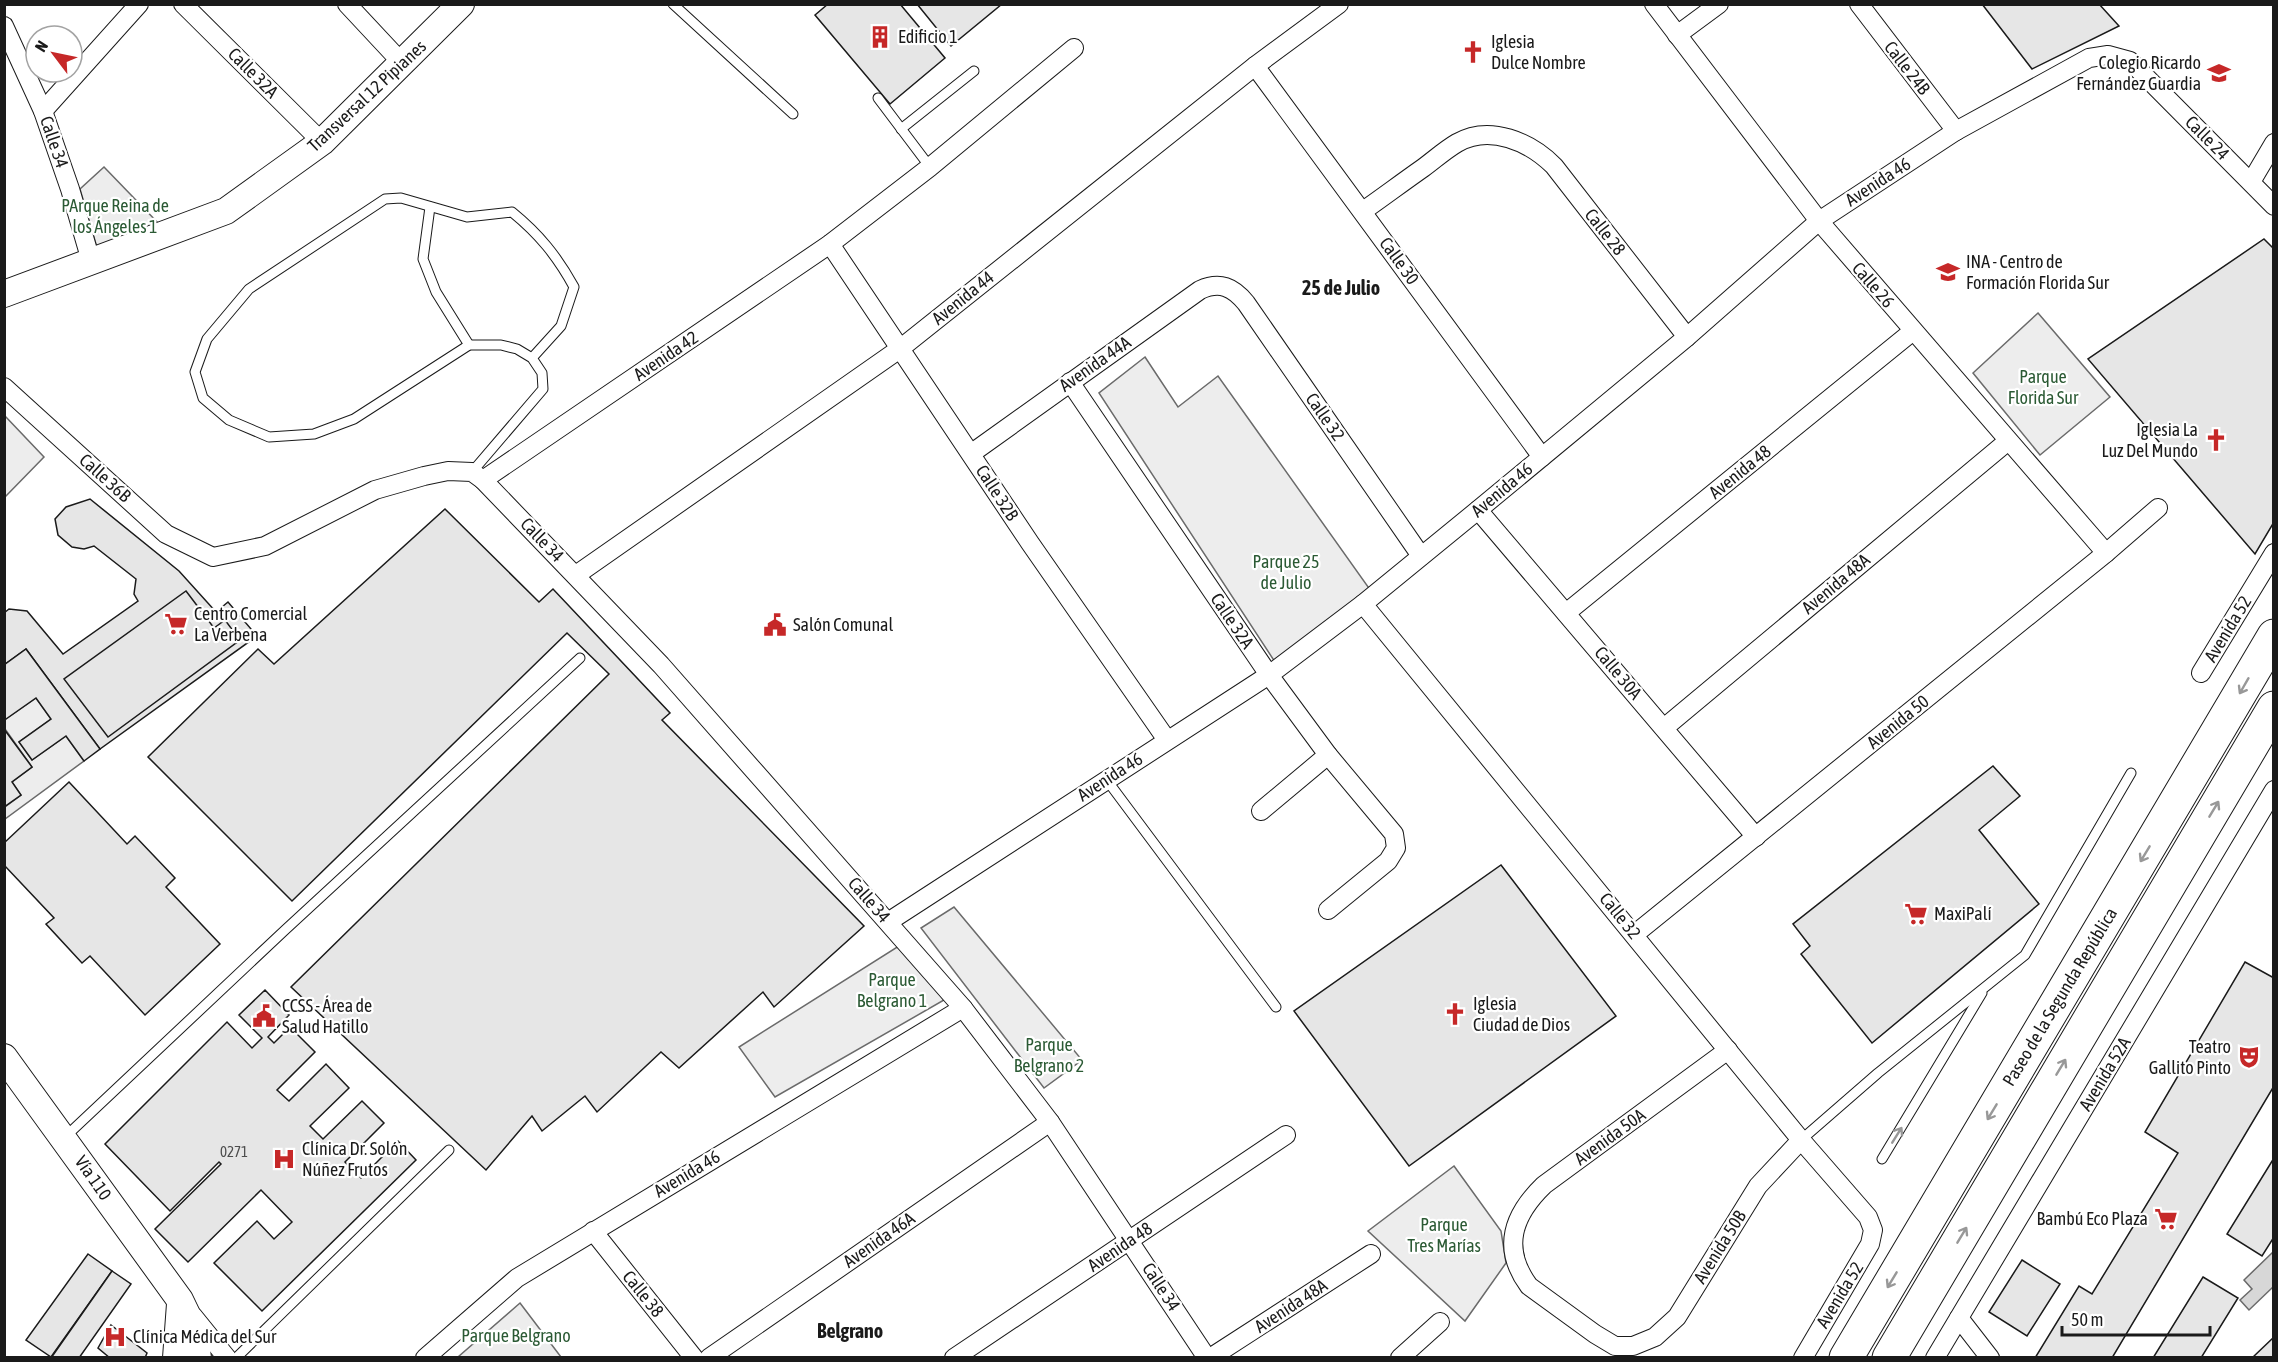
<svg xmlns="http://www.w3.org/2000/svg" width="2278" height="1362" font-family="'Asap Condensed',sans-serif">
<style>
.green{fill:#ededed;stroke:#6a6a6a;stroke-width:1.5}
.water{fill:#d7d7d7;stroke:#6a6a6a;stroke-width:1.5}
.building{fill:#e6e6e6;stroke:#1a1a1a;stroke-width:1.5}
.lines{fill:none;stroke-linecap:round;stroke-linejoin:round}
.lane-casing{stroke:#1a1a1a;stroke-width:11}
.street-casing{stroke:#1a1a1a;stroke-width:20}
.secondary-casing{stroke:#1a1a1a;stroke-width:28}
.highway-casing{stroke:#1a1a1a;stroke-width:35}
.lane{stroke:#fff;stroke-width:9}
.street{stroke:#fff;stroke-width:18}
.secondary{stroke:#fff;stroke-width:26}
.highway{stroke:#fff;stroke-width:33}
.oneway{stroke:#989898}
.labels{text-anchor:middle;stroke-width:4.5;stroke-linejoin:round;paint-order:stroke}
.number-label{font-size:15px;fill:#4d4d4d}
.poi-label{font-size:18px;fill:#1a1a1a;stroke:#fff;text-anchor:start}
.street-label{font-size:18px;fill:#1a1a1a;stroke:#fff}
.park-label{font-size:18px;fill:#2b5a34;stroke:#fff}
.neighbourhood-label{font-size:20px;font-weight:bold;fill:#1a1a1a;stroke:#fff}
</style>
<rect width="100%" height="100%" fill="#fff"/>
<!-- green -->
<g class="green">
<path d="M 104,167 L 160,225 L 98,251 L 80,189 Z"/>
<path d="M 2038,313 L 2110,397 L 2040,455 L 1973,373 Z"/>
<path d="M 1145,357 L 1178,407 L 1218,376 L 1371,591 L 1275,662 L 1099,393 Z"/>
<path d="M 5,416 L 44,457 L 5,497 L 4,497 Z"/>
<path d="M 36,698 L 51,719 L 19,742 L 32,760 L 66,736 L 84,761 L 5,819 L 5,807 L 21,795 L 12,782 L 32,767 L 5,729 L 4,718 L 6,719 Z"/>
<path d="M 954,907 L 1082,1060 L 1044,1088 L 921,928 Z"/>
<path d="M 902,944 L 944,1000 L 775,1097 L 739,1047 Z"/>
<path d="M 1454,1166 L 1501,1231 L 1506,1263 L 1465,1321 L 1368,1231 Z"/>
<path d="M 520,1303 L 561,1357 L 458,1357 Z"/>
</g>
<!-- water -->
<path class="water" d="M 2273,1252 L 2273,1287 L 2249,1310 L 2240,1300 L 2252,1289 L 2244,1280 Z"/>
<!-- building -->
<g class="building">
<path d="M 828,4 L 900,4 L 945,58 L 890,104 L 815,15 Z"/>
<path d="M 917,4 L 1002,4 L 951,46 Z"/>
<path d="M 1982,4 L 2099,4 L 2119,26 L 2032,69 Z"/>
<path d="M 2264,239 L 2274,249 L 2274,522 L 2255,554 L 2088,359 Z"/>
<path d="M 90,499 L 179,571 L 216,612 L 228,602 L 257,636 L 100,749 L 26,649 L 4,665 L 4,613 L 9,609 L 27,611 L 63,654 L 138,601 L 134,594 L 136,579 L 94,546 L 84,549 L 72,547 L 58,535 L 55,519 L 66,507 Z"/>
<path d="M 445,509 L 539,602 L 553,589 L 670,713 L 662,720 L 864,926 L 774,1007 L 763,992 L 679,1068 L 661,1052 L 597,1112 L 585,1096 L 542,1131 L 532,1116 L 486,1170 L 291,987 L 609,674 L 567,633 L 292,901 L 148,757 L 258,649 L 274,664 Z"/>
<path d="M 186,591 L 214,628 L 225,620 L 240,640 L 108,737 L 64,679 Z"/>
<path d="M 26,649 L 100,749 L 84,761 L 66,736 L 32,760 L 19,742 L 51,719 L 36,698 L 6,719 L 4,718 L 4,665 Z"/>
<path d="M 4,729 L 32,767 L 12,782 L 21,795 L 4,807 Z"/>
<path d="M 1993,766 L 2020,796 L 1979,830 L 2039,904 L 1872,1043 L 1801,954 L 1810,946 L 1793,924 Z"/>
<path d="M 69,782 L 127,844 L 135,836 L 175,878 L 166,887 L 220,944 L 145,1015 L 90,956 L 82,963 L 46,924 L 54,918 L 4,865 L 4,843 Z"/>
<path d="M 1501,865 L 1616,1016 L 1409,1166 L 1294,1011 Z"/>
<path d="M 2245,962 L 2274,978 L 2274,1086 L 2112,1358 L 2035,1358 L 2079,1286 L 2092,1294 L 2178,1153 L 2145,1132 Z"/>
<path d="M 265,990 L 289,1015 L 268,1037 L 274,1043 L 290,1027 L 315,1052 L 277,1090 L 289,1101 L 326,1064 L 349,1088 L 310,1126 L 323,1139 L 362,1101 L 384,1123 L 345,1162 L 361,1178 L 398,1141 L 416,1160 L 262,1311 L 214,1263 L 257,1221 L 274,1239 L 292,1222 L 261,1190 L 188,1262 L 155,1229 L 221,1164 L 219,1162 L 170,1211 L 105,1144 L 227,1022 L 252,1048 L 262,1038 L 239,1015 Z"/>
<path d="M 2274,1158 L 2274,1237 L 2262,1256 L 2227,1234 Z"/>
<path d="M 88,1254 L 112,1271 L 51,1357 L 26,1340 Z"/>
<path d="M 2022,1260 L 2060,1284 L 2027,1336 L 1989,1312 Z"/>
<path d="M 112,1271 L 131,1284 L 79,1358 L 51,1358 Z"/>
<path d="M 2203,1277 L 2238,1298 L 2201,1358 L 2153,1358 Z"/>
<path d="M 111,1325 L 147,1353 L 145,1358 L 110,1358 L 98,1348 Z"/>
<path d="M 2274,1337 L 2274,1358 L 2252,1358 Z"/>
</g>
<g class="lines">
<!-- lane casing -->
<g class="lane-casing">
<g id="lane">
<path d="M 673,4 L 793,114"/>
<path d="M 878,98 L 930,167"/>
<path d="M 901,129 L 974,71"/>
<path d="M 430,207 L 423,259 L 436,292 L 469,345"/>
<path d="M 472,472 L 543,389 L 542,373 L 532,358 L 517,349 L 501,345 L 469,345 L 354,419 L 314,434 L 269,437 L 229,420 L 203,398 L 195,372 L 207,339 L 249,289 L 385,199 L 401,198 L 467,217 L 512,212 C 539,234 557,256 574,287 L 561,326 L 532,358"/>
<path d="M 1106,779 L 1276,1007"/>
<path d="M 64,1138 L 285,930 L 580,658"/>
<path d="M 1801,1140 L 1878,1073 L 2025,955 L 2131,773"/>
<path d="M 1882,1159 L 1982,993"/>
<path d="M 236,1358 L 449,1150"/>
</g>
</g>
<!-- street casing -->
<g class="street-casing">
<g id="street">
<path d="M 183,4 L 322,142"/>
<path d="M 347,4 L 403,64"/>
<path d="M 1654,4 L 1819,221 L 2106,553"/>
<path d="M 1859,4 L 1956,131"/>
<path d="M 4,26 L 43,111 L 70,189 L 91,261"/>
<path d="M 1677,35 L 1719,4"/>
<path d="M 1255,66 L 1542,457"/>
<path d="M 43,111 L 139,4"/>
<path d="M 2251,182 L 2274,143"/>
<path d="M 1363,211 C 1383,197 1403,182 1423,168 C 1434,160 1445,150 1457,143 C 1490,124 1530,142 1554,166 L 1687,337"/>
<path d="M 830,244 L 1030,543 L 1167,740"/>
<path d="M 1070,382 L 1269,675 L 1328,755 L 1394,834 L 1396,848 L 1388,861 L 1328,910"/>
<path d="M 4,387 L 166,534 L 213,557 L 265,546 L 375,490 L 424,476 L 448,471 L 472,472 L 483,480 L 830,244 L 930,167 L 1074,48"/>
<path d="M 972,453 L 1200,290 C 1220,281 1233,287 1246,303 L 1421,556"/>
<path d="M 483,480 L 661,665 L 963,1008 L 1050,1122 L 1207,1358"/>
<path d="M 1478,510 L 1756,837"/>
<path d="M 576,575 L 901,348 L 1255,66 L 1339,4"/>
<path d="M 1363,604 L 1801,1140 L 1868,1217 L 1873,1230 L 1870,1244 L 1803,1358"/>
<path d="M 1566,613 L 1913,331"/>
<path d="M 2201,673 L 2274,553"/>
<path d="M 1664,728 L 2008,441"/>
<path d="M 1261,811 L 1328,755"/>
<path d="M 888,922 L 1269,675 L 1363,604 L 1478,510 L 1687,337 L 1819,221 L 1956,131 L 2089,58 L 2108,55 L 2130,61 L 2274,206"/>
<path d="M 1635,934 L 2106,553 L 2158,508"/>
<path d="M 1728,1050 L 1544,1185 C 1513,1215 1501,1248 1529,1286 L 1595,1334 L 1615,1346 L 1633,1346 L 1655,1337 L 1677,1317 L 1758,1186 L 1801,1140"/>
<path d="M 593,1231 L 694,1358"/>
<path d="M 193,1316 L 227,1358"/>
<path d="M 1959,1318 L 1990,1358"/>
<path d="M 425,1358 L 517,1278 L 963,1008"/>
<path d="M 709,1358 L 1050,1122"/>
<path d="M 954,1358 L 1286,1135"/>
<path d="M 1210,1358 L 1371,1254"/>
<path d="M 1400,1358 L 1440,1322"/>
<path d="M 1935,1358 L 2274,790"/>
</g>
</g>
<!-- secondary casing -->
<g class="secondary-casing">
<g id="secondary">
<path d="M 4,294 L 226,211 L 322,142 L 461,4"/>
<path d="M 4,1057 L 180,1300 L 194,1329 L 198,1358"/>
<path d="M 176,1358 L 180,1304"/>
</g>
</g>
<!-- highway casing -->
<g class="highway-casing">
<g id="highway">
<path d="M 1846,1358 L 2274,636"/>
<path d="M 1889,1358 L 2274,708"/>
</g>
</g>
<!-- lane -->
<use href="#lane" class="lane"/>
<!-- street -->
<use href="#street" class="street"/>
<!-- secondary -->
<use href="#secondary" class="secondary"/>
<!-- highway -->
<use href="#highway" class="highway"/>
</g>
<!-- one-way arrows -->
<defs><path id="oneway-shaft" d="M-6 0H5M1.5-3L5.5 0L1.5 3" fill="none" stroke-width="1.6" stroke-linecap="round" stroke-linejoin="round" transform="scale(1.5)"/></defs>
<g class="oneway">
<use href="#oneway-shaft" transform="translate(2244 686) rotate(120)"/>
<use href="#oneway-shaft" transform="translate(2214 809) rotate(-59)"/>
<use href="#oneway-shaft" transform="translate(2145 854) rotate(121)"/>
<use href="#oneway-shaft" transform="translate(2061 1067) rotate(-59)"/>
<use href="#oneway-shaft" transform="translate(1992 1112) rotate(121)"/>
<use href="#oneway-shaft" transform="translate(1897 1135) rotate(-58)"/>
<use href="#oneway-shaft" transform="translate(1962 1235) rotate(-59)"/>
<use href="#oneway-shaft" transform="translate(1892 1280) rotate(121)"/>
</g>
<!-- icons -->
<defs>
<g id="building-bare" transform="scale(1.8)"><path d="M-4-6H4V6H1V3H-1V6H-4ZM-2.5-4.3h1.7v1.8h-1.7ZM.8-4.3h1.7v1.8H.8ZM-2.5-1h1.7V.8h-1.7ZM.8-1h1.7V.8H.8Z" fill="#c62828" stroke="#fff" stroke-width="2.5" paint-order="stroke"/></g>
<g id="church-bare" transform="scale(1.8)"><path d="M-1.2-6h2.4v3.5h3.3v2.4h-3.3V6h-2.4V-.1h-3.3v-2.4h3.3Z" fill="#c62828" stroke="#fff" stroke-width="2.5" paint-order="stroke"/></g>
<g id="university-bare" transform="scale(1.8)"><path d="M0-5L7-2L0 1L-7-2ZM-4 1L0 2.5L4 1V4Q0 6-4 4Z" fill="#c62828" stroke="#fff" stroke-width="2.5" paint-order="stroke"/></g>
<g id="supermarket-bare" transform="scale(1.8)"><path d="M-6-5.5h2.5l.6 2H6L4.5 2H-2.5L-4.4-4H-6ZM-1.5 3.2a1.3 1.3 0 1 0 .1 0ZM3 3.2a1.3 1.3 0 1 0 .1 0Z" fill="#c62828" stroke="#fff" stroke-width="2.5" paint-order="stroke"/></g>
<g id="civic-bare" transform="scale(1.8)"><path d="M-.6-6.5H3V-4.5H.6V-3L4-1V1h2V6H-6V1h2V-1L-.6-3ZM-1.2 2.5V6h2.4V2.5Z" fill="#c62828" stroke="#fff" stroke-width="2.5" paint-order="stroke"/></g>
<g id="theatre-bare" transform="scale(1.8)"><path d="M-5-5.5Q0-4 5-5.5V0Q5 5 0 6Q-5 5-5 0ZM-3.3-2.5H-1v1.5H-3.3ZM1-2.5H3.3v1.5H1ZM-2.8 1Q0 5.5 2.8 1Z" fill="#c62828" stroke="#fff" stroke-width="2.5" paint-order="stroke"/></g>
<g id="hospital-bare" transform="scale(1.8)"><path d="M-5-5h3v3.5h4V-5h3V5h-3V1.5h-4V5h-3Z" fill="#c62828" stroke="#fff" stroke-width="2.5" paint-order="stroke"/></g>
</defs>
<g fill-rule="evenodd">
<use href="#building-bare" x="880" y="37"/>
<use href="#church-bare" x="1473" y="52"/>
<use href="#university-bare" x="2219" y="73"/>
<use href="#university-bare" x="1948" y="272"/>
<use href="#church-bare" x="2216" y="440"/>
<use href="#supermarket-bare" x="176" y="624"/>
<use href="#civic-bare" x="775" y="625"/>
<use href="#supermarket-bare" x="1916" y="914"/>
<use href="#church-bare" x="1455" y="1014"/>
<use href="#civic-bare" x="264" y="1016"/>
<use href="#theatre-bare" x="2249" y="1057"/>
<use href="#hospital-bare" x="284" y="1159"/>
<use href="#supermarket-bare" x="2166" y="1219"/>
<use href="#hospital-bare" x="115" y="1337"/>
</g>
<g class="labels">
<!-- number labels -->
<g class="number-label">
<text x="234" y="1157">0271</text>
</g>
<!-- poi labels -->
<g class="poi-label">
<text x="898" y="43">Edificio 1</text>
<text x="1491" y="48">Iglesia<tspan x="1491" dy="21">Dulce Nombre</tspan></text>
<text x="2201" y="69" text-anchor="end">Colegio Ricardo<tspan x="2201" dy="21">Fernández Guardia</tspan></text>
<text x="1966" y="268">INA - Centro de<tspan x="1966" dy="21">Formación Florida Sur</tspan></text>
<text x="2198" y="436" text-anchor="end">Iglesia La<tspan x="2198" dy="21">Luz Del Mundo</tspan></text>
<text x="194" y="620">Centro Comercial<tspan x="194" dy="21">La Verbena</tspan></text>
<text x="793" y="631">Salón Comunal</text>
<text x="1934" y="920">MaxiPalí</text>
<text x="1473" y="1010">Iglesia<tspan x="1473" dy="21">Ciudad de Dios</tspan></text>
<text x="282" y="1012">CCSS - Área de<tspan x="282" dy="21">Salud Hatillo</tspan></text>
<text x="2231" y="1053" text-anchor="end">Teatro<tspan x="2231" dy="21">Gallito Pinto</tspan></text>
<text x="302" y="1155">Clínica Dr. Solón<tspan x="302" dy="21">Núñez Frutos</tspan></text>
<text x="2148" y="1225" text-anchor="end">Bambú Eco Plaza</text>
<text x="133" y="1343">Clínica Médica del Sur</text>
</g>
<!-- street labels -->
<g class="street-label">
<text transform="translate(1907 68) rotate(52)" y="6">Calle 24B</text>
<text transform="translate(253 73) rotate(45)" y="6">Calle 32A</text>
<text transform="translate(367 96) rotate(-43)" y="6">Transversal 12 Pipianes</text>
<text transform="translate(2207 138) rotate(45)" y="6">Calle 24</text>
<text transform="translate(54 142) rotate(71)" y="6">Calle 34</text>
<text transform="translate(1878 182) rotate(-33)" y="6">Avenida 46</text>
<text transform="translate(1605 232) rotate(52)" y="6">Calle 28</text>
<text transform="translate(1399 261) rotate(54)" y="6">Calle 30</text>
<text transform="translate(1873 285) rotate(49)" y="6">Calle 26</text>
<text transform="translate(963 298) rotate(-39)" y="6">Avenida 44</text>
<text transform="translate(666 356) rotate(-34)" y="6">Avenida 42</text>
<text transform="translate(1095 364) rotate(-35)" y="6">Avenida 44A</text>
<text transform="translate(1325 417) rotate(55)" y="6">Calle 32</text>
<text transform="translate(1740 472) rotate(-39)" y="6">Avenida 48</text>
<text transform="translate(105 478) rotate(42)" y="6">Calle 36B</text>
<text transform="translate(1502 490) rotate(-40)" y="6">Avenida 46</text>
<text transform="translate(997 493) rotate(57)" y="6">Calle 32B</text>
<text transform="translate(542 540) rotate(46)" y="6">Calle 34</text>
<text transform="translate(1836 584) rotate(-40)" y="6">Avenida 48A</text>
<text transform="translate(1232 621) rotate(56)" y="6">Calle 32A</text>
<text transform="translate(2228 629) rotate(-59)" y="6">Avenida 52</text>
<text transform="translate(1618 673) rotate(50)" y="6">Calle 30A</text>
<text transform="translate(1898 722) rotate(-39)" y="6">Avenida 50</text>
<text transform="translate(1110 777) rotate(-33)" y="6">Avenida 46</text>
<text transform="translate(869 900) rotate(49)" y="6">Calle 34</text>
<text transform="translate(1620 916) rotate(51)" y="6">Calle 32</text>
<text transform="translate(2060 997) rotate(-59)" y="6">Paseo de la Segunda República</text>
<text transform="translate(2105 1074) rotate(-59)" y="6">Avenida 52A</text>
<text transform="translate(1610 1137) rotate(-36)" y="6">Avenida 50A</text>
<text transform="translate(687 1174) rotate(-31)" y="6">Avenida 46</text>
<text transform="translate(93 1178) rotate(55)" y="6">Vía 110</text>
<text transform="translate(879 1240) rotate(-35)" y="6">Avenida 46A</text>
<text transform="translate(1120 1247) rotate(-34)" y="6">Avenida 48</text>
<text transform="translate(1720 1247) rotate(-58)" y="6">Avenida 50B</text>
<text transform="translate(1161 1287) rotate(57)" y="6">Calle 34</text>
<text transform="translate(643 1294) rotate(51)" y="6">Calle 38</text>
<text transform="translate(1840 1295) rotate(-59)" y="6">Avenida 52</text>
<text transform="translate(1291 1306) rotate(-33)" y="6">Avenida 48A</text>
</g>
<!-- park labels -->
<g class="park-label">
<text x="115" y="212">PArque Reina de<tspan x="115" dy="21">los Ángeles 1</tspan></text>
<text x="2043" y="383">Parque<tspan x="2043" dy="21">Florida Sur</tspan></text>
<text x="1286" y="568">Parque 25<tspan x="1286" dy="21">de Julio</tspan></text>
<text x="892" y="986">Parque<tspan x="892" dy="21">Belgrano 1</tspan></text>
<text x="1049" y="1051">Parque<tspan x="1049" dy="21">Belgrano 2</tspan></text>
<text x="1444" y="1231">Parque<tspan x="1444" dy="21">Tres Marías</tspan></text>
<text x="516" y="1342">Parque Belgrano</text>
</g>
<!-- neighbourhood labels -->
<g class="neighbourhood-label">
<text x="1341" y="295">25 de Julio</text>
<text x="850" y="1338">Belgrano</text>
</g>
</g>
<!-- border -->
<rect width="2278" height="1362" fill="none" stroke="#1a1a1a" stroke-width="12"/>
<!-- north arrow -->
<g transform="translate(54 54) rotate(302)"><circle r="28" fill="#ffffff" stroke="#a3a3a3" stroke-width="1.5"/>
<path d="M0-4.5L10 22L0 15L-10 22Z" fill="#c62828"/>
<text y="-9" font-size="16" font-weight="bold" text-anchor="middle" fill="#1a1a1a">N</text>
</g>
<!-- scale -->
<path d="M2062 1326v9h148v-9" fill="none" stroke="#1a1a1a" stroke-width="3"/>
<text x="2071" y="1326" font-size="18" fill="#1a1a1a" stroke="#ffffff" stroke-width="4.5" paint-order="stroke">50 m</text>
</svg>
